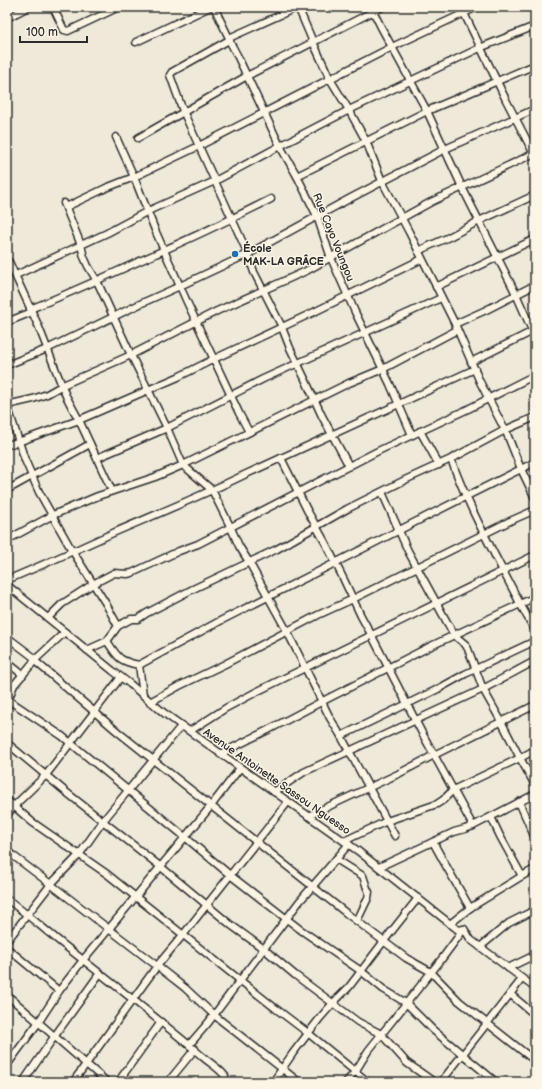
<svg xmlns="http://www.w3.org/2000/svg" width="542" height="1089" font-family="'Balsamiq Sans',sans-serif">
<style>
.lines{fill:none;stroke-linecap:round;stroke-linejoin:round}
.minor-casing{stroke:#2b2b2b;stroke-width:9}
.minor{stroke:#fcf5e5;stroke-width:6}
.poi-dot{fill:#1f6fb2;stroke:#fcf5e5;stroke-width:1.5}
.labels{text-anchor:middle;stroke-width:3;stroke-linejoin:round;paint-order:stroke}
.street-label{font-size:11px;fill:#2b2b2b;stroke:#fcf5e5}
.poi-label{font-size:11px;font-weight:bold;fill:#2b2b2b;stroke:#fcf5e5;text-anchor:start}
</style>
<rect width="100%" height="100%" fill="#efe9da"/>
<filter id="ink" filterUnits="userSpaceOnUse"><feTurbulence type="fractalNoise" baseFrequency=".025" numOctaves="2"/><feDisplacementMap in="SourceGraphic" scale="8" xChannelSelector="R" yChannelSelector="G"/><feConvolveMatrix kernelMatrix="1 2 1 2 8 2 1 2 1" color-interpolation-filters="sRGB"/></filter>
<g filter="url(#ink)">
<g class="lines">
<!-- minor casing -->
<g class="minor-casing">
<g id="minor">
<path d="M 53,7 L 64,30 L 68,31 L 119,7"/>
<path d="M 214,7 L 229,38 L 230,40 L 229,40 L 237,55 L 280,146 L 297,176 L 317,216 L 331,258 L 355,312 L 390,384 L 412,435"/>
<path d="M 298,7 L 313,42 L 330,79 L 349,110 L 366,141 L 382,181 L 409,232 L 455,324 L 480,382 L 507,434 L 521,469 L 535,498"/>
<path d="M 371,7 L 381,27 L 427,111 L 462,187 L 516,294 L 535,337"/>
<path d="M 461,7 L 506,100 L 535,156"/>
<path d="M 7,18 L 28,7"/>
<path d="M 229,38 L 298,7"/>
<path d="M 229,40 L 172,72 L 170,75 L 183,111 L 248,254 L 254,272 L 281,325 L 290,348 L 305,379 L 322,416 L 349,466"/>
<path d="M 136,42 L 210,7"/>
<path d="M 116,137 L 134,177 L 155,230 L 187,302 L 239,413 L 249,432"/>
<path d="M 138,138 L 247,76 L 382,7"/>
<path d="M 297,176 L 427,111 L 535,65"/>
<path d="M 64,203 L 81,245 L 84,257 L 88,266 L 97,281 L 131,355 L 167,428 L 183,465 L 212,490 L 231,528 L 239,546 L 249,562 L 287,631 L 330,718 L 341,736 L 395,836"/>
<path d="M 66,207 L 106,188 L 134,177 L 199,146 L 392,47 L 477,7"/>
<path d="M 418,251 L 449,237 L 479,221 L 535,195"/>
<path d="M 9,262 L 38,325 L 66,396 L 79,420 L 112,491"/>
<path d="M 16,275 L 107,233 L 148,211 L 215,181 L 280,146 L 349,110 L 482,47 L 535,26"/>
<path d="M 436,287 L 535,239"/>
<path d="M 30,309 C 68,294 105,277 142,260 C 185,241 228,221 271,199"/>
<path d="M 7,322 L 32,312"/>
<path d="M 455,324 L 486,310 L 535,285"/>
<path d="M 471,362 L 535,330"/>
<path d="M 7,365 L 47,349 L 142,303 L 180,286 L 248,254 L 349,199 L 445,149 L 535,109"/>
<path d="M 7,405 L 33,399 L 47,394 L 63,385 L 131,355 L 217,311 L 306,271 L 431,202 L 535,153"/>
<path d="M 7,405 L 25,460 L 39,492 L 70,547 L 106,604 L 118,626 L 107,641 L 87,650"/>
<path d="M 420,431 L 439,465"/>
<path d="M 7,445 L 18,442 L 79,420 L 178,377 L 214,359 L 312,313 L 422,259"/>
<path d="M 97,458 L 167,428 L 263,379 L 441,298"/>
<path d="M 281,458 L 307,510 L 326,544 L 344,580 L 361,616 L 372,636 L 422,733 L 473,826"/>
<path d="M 451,459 C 465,498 484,534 503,571 C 514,591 523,611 535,630"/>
<path d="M 7,490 L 90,444"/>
<path d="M 382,492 L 408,551 L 454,635 L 465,644 L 468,649 L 483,689 L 501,721 L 520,758 L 535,785"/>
<path d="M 7,540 L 53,515 L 98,496 L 155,477 L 183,465 L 349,383 L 383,369 L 457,330"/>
<path d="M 7,580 C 43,565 78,549 113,533 C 157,514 201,496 244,475 L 475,369"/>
<path d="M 7,585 L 113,671 L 130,684 L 164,713 L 252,776 L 358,851 L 458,930 L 464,929 L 471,940 L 535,988"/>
<path d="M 48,618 L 62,604 L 93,584 L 114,573 L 127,574 L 132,573 L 179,551 L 198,544 L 378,451 L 468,409 L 535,375"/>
<path d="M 118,626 L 131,619 L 138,619 L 147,613 L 193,589 L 277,549 L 347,509 L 407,479 L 451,459 L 505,430 L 535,417"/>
<path d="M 7,637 L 36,659"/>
<path d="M 107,641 C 118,658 119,661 139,665 L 143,695"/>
<path d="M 35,661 L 118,732 L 346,913 L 406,958 L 431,972 L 459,1001 L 535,1061"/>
<path d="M 7,662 L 23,675"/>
<path d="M 139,665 L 220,621 L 335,563 L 431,514 L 535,462"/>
<path d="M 7,699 L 62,736 L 185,837 L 230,875 L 301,930 L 361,971 L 383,989 L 406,1003 L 433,1030 L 496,1082"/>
<path d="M 150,702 L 179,686 L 225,664 L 318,615 L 353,599 L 510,521 L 535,510"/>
<path d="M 7,703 L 14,685 L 36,659 L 65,632"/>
<path d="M 190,731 L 226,708 L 258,691 L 535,555"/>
<path d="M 341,736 L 438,689 L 465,674 L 535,641"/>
<path d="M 7,743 L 66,792 L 161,867 L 231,925 L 264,949 L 295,975 L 358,1022 L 381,1034 L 407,1063 L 434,1082"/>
<path d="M 220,754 L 268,730 L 321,702 L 431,646 L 535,597"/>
<path d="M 274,792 L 304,772 L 483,689 L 535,661"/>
<path d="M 7,800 L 32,822 L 107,874 L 246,985 L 275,1008 L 308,1033 L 368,1082"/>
<path d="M 519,802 L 535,838"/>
<path d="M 7,815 L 14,806 L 46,775 L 121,677"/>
<path d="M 308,816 L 398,774 L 434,755 L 535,705"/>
<path d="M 491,817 L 500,836 L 522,876"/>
<path d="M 344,841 L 387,821 L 437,804 L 443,800 L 453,790 L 520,758 L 535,750"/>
<path d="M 433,842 L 445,864 L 470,908"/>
<path d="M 7,851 L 40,876 L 157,966 L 185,988 L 214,1015 L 299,1082"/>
<path d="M 336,859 L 363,876 L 367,888 L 369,892 L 368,898 L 357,921"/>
<path d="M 379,867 L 454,832 L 465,829 L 473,826 L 535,794"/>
<path d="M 7,899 C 27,914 45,930 64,945 C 106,978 148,1011 189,1045 C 194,1049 198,1053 203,1057 C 211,1064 219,1068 225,1076 L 223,1082"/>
<path d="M 450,924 L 470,908 L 522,876 L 535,869"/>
<path d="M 7,941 L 51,884 L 79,855 L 103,821 L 182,725"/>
<path d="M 480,947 L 509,923 L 535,910"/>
<path d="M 7,948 L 59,991"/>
<path d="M 508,968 L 535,955"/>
<path d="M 510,994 L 535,1015"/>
<path d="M 7,995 L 107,1082"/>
<path d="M 189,1045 L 208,1023 L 299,902 L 349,844"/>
<path d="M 7,1065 L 38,1023 L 59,991 L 83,960 L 211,806 L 240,768"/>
<path d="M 23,1082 L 54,1037 L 100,973"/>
<path d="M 73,1082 L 157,966 L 183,935 L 288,802"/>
<path d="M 118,1082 L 161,1022"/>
<path d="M 168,1082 L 195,1049"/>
<path d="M 273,1082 L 293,1053 L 320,1018 L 333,1003 L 349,987 L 384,941 L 418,898"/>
<path d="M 346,1082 L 355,1072 L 368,1051 L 441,960 L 464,929"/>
<path d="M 441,1082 L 463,1054 L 522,979"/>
</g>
</g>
<!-- minor -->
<use href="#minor" class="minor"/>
</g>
</g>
<!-- markers -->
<circle class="poi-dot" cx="235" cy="254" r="4"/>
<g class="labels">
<!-- street labels -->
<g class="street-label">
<text transform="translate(334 237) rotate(68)" y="4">Rue Cayo Voungou</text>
<text transform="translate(277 781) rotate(35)" y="4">Avenue Antoinette Sassou Nguesso</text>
</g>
<!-- poi labels -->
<g class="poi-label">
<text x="243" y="252">École<tspan x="243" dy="13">MAK-LA GRÂCE</tspan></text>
</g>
</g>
<!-- margin -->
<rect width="542" height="1089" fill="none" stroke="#fcf5e5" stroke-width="24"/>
<rect x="12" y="12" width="518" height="1065" fill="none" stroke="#2b2b2b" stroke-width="1.5" filter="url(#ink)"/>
<!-- scale -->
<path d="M20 36v6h67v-6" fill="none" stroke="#2b2b2b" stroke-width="2"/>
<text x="26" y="36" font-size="12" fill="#2b2b2b" stroke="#fcf5e5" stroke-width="3" paint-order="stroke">100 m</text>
</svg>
